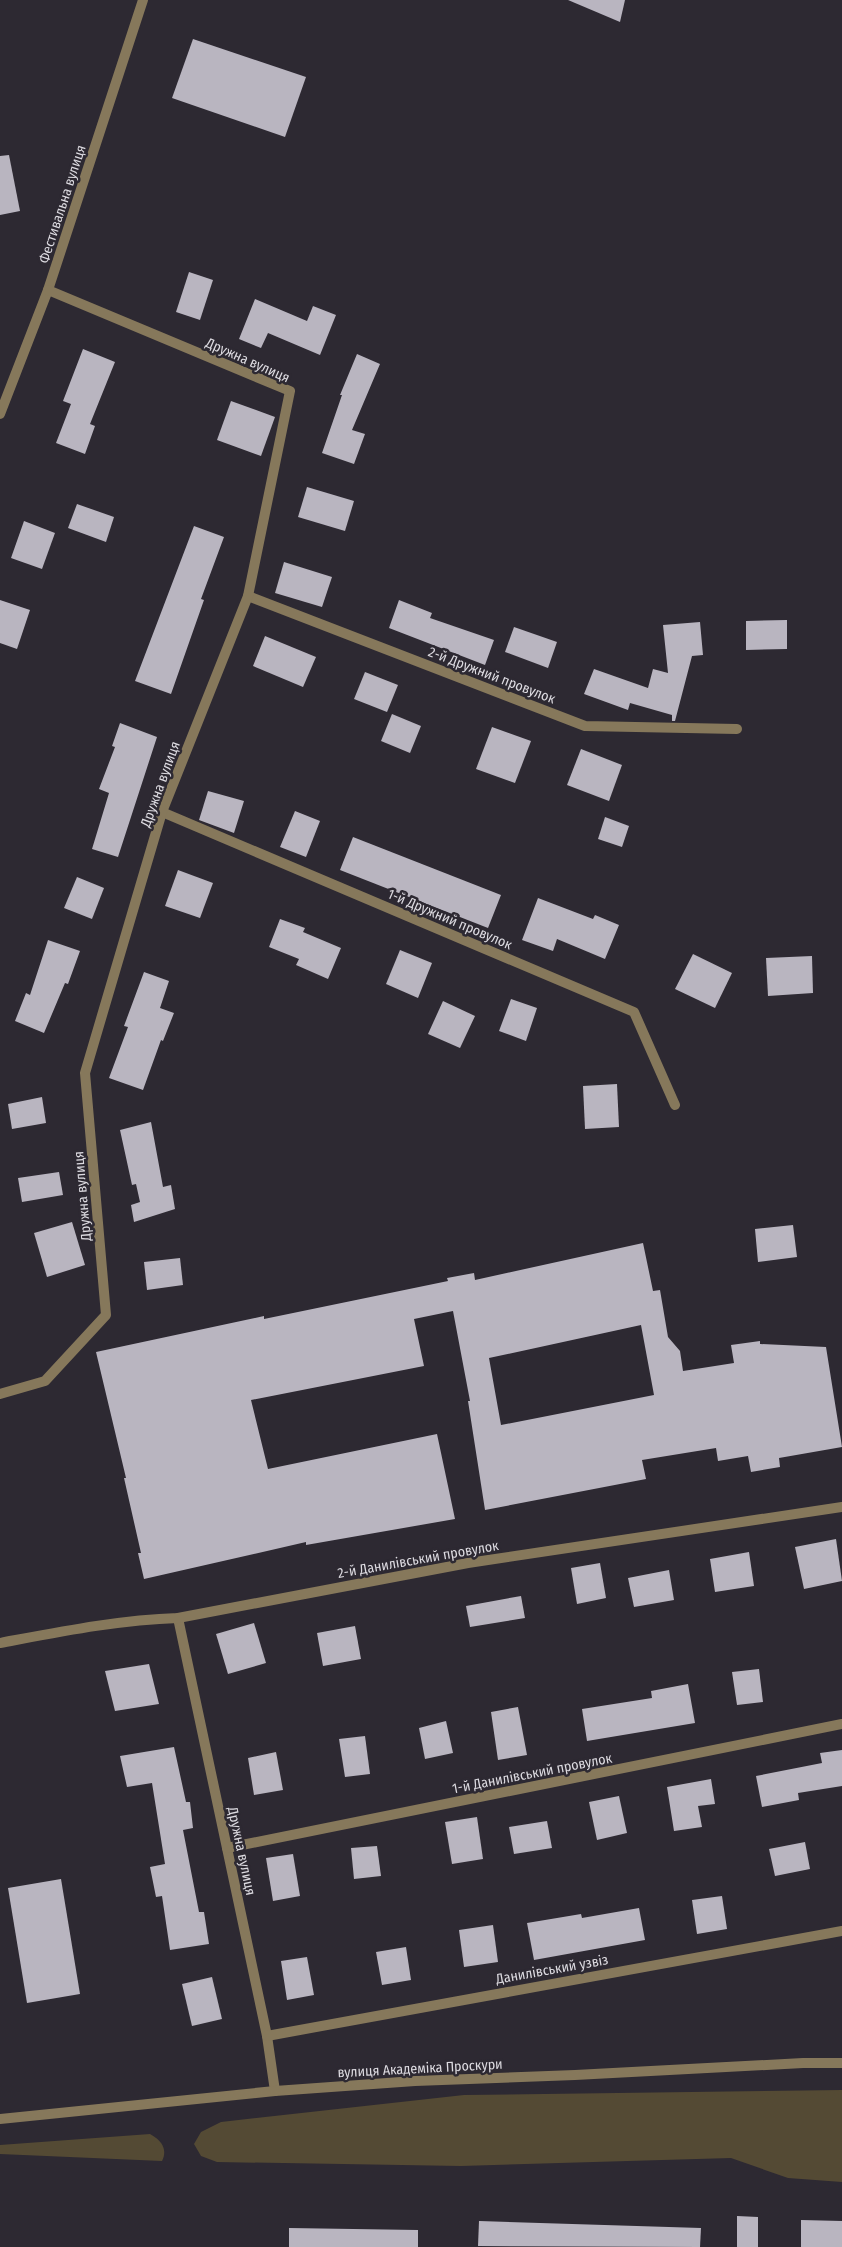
<svg xmlns="http://www.w3.org/2000/svg" width="842" height="2247" font-family="'Fira Sans Condensed',sans-serif">
<style>
.green{fill:#544a34}
.building{fill:#b9b5c0;fill-rule:evenodd}
.lines{fill:none;stroke-linecap:round;stroke-linejoin:round}
.street{stroke:#86785b;stroke-width:10}
.labels{text-anchor:middle;stroke-width:5;stroke-linejoin:round;paint-order:stroke}
.street-label{font-size:14px;fill:#dddbe1;stroke:#2d2932}
</style>
<rect width="100%" height="100%" fill="#2d2932"/>
<!-- green -->
<g class="green">
<path d="M 842,2090 L 842,2182 L 788,2178 L 731,2158 L 461,2166 L 217,2162 L 201,2156 L 194,2144 L 201,2132 L 221,2122 L 464,2095 Z"/>
<path d="M 150,2134 C 161,2140 168,2149 162,2161 L 0,2154 L 0,2145 Z"/>
</g>
<!-- building -->
<g class="building">
<path d="M 568,0 L 625,0 L 620,22 Z"/>
<path d="M 193,39 L 306,77 L 285,137 L 172,98 Z"/>
<path d="M 9,155 L 20,211 L 0,215 L 0,156 Z"/>
<path d="M 189,272 L 213,280 L 200,320 L 176,312 Z"/>
<path d="M 255,299 L 307,321 L 313,306 L 336,315 L 320,355 L 268,333 L 261,348 L 239,339 Z"/>
<path d="M 83,349 L 115,362 L 90,424 L 95,426 L 85,454 L 56,443 L 71,404 L 63,401 Z"/>
<path d="M 357,354 L 380,364 L 352,430 L 365,434 L 354,464 L 322,453 L 342,395 L 340,395 Z"/>
<path d="M 231,401 L 275,417 L 261,456 L 217,440 Z"/>
<path d="M 307,487 L 354,501 L 345,531 L 298,517 Z"/>
<path d="M 77,504 L 114,517 L 106,542 L 68,528 Z"/>
<path d="M 24,521 L 55,533 L 42,569 L 11,558 Z"/>
<path d="M 194,526 L 224,537 L 201,599 L 204,600 L 171,694 L 135,681 Z"/>
<path d="M 284,562 L 332,577 L 322,607 L 275,593 Z"/>
<path d="M 0,600 L 30,610 L 17,649 L 0,643 Z"/>
<path d="M 399,600 L 432,613 L 430,618 L 494,640 L 485,665 L 389,628 Z"/>
<path d="M 787,620 L 787,649 L 746,650 L 746,621 Z"/>
<path d="M 700,622 L 703,655 L 692,656 L 675,721 L 672,721 L 672,715 L 630,703 L 628,710 L 584,694 L 594,669 L 648,688 L 653,669 L 668,673 L 663,625 Z"/>
<path d="M 514,627 L 557,642 L 548,668 L 505,652 Z"/>
<path d="M 265,636 L 316,657 L 303,687 L 253,666 Z"/>
<path d="M 365,672 L 398,685 L 387,712 L 354,699 Z"/>
<path d="M 392,714 L 421,726 L 410,753 L 381,741 Z"/>
<path d="M 120,723 L 157,737 L 118,857 L 92,849 L 109,793 L 99,789 L 115,747 L 112,746 Z"/>
<path d="M 492,727 L 531,741 L 515,783 L 476,769 Z"/>
<path d="M 581,749 L 622,765 L 609,801 L 567,785 Z"/>
<path d="M 208,791 L 244,801 L 234,833 L 199,820 Z"/>
<path d="M 295,811 L 320,821 L 306,857 L 280,847 Z"/>
<path d="M 605,817 L 629,826 L 622,847 L 598,839 Z"/>
<path d="M 353,837 L 501,895 L 488,928 L 340,870 Z"/>
<path d="M 178,870 L 213,883 L 200,918 L 165,906 Z"/>
<path d="M 77,877 L 104,888 L 92,919 L 64,908 Z"/>
<path d="M 538,898 L 593,919 L 595,915 L 619,925 L 605,959 L 557,939 L 553,951 L 522,940 Z"/>
<path d="M 280,919 L 305,928 L 303,932 L 341,948 L 328,979 L 296,965 L 299,959 L 269,947 Z"/>
<path d="M 48,940 L 80,951 L 68,984 L 65,983 L 44,1033 L 15,1021 L 26,993 L 30,995 Z"/>
<path d="M 400,950 L 432,963 L 418,998 L 386,984 Z"/>
<path d="M 693,954 L 732,973 L 715,1008 L 675,989 Z"/>
<path d="M 812,956 L 813,993 L 768,996 L 766,958 Z"/>
<path d="M 144,972 L 169,981 L 160,1008 L 174,1013 L 163,1041 L 161,1040 L 143,1090 L 109,1078 L 128,1027 L 124,1026 Z"/>
<path d="M 511,999 L 537,1008 L 526,1041 L 499,1031 Z"/>
<path d="M 443,1001 L 475,1016 L 460,1048 L 428,1034 Z"/>
<path d="M 617,1084 L 619,1127 L 585,1129 L 583,1086 Z"/>
<path d="M 42,1097 L 46,1123 L 12,1129 L 8,1104 Z"/>
<path d="M 151,1122 L 163,1187 L 171,1185 L 175,1209 L 134,1222 L 131,1205 L 140,1202 L 136,1184 L 132,1185 L 120,1130 Z"/>
<path d="M 59,1172 L 63,1195 L 22,1202 L 18,1178 Z"/>
<path d="M 72,1222 L 85,1265 L 47,1277 L 34,1233 Z"/>
<path d="M 793,1225 L 797,1257 L 758,1262 L 755,1229 Z"/>
<path d="M 643,1243 L 653,1291 L 660,1290 L 668,1337 L 680,1351 L 683,1371 L 734,1363 L 731,1345 L 760,1341 L 760,1344 L 826,1347 L 842,1447 L 779,1458 L 780,1467 L 751,1472 L 748,1456 L 718,1461 L 716,1448 L 642,1460 L 646,1479 L 485,1510 L 468,1401 L 470,1401 L 453,1311 L 414,1319 L 424,1366 L 251,1400 L 268,1469 L 437,1434 L 455,1519 L 306,1545 L 306,1542 L 144,1579 L 138,1553 L 141,1553 L 124,1478 L 126,1478 L 96,1352 L 264,1316 L 264,1319 L 448,1281 L 447,1278 L 474,1273 L 475,1280 ZM 641,1325 L 654,1395 L 501,1425 L 489,1358 Z"/>
<path d="M 180,1258 L 183,1285 L 147,1290 L 144,1262 Z"/>
<path d="M 836,1539 L 842,1581 L 804,1589 L 795,1547 Z"/>
<path d="M 749,1552 L 754,1586 L 715,1592 L 710,1559 Z"/>
<path d="M 600,1563 L 606,1598 L 577,1604 L 571,1568 Z"/>
<path d="M 669,1570 L 674,1600 L 634,1607 L 628,1578 Z"/>
<path d="M 521,1596 L 525,1618 L 470,1627 L 466,1606 Z"/>
<path d="M 254,1623 L 266,1663 L 228,1674 L 216,1634 Z"/>
<path d="M 355,1626 L 361,1659 L 323,1666 L 317,1633 Z"/>
<path d="M 149,1664 L 159,1704 L 115,1711 L 105,1671 Z"/>
<path d="M 759,1669 L 763,1702 L 737,1705 L 732,1672 Z"/>
<path d="M 688,1684 L 695,1723 L 587,1741 L 582,1709 L 652,1698 L 651,1691 Z"/>
<path d="M 518,1707 L 527,1755 L 498,1760 L 491,1712 Z"/>
<path d="M 446,1721 L 453,1753 L 425,1759 L 419,1728 Z"/>
<path d="M 365,1736 L 370,1774 L 345,1777 L 339,1739 Z"/>
<path d="M 174,1747 L 186,1802 L 190,1802 L 193,1828 L 183,1830 L 199,1912 L 204,1912 L 209,1944 L 170,1950 L 162,1896 L 156,1897 L 150,1867 L 165,1864 L 152,1783 L 127,1787 L 120,1756 Z"/>
<path d="M 842,1750 L 842,1786 L 798,1793 L 799,1800 L 762,1807 L 756,1776 L 822,1763 L 820,1753 Z"/>
<path d="M 276,1752 L 283,1790 L 254,1795 L 248,1758 Z"/>
<path d="M 711,1779 L 715,1804 L 698,1806 L 702,1827 L 674,1831 L 667,1787 Z"/>
<path d="M 619,1796 L 627,1833 L 597,1840 L 589,1802 Z"/>
<path d="M 477,1817 L 483,1859 L 452,1864 L 445,1822 Z"/>
<path d="M 547,1821 L 552,1848 L 514,1854 L 509,1827 Z"/>
<path d="M 805,1842 L 810,1869 L 775,1876 L 769,1849 Z"/>
<path d="M 377,1846 L 381,1876 L 354,1879 L 351,1848 Z"/>
<path d="M 293,1854 L 300,1896 L 273,1901 L 266,1858 Z"/>
<path d="M 61,1879 L 80,1994 L 27,2003 L 8,1888 Z"/>
<path d="M 722,1896 L 727,1929 L 697,1934 L 692,1900 Z"/>
<path d="M 639,1908 L 645,1940 L 534,1960 L 527,1923 L 581,1914 L 582,1918 Z"/>
<path d="M 493,1925 L 498,1962 L 464,1967 L 459,1930 Z"/>
<path d="M 406,1947 L 411,1980 L 382,1985 L 376,1952 Z"/>
<path d="M 307,1957 L 314,1995 L 287,2000 L 281,1961 Z"/>
<path d="M 212,1977 L 222,2019 L 192,2026 L 182,1984 Z"/>
<path d="M 737,2216 L 758,2217 L 758,2247 L 737,2247 Z"/>
<path d="M 801,2220 L 842,2221 L 842,2247 L 801,2247 Z"/>
<path d="M 479,2221 L 701,2228 L 700,2247 L 478,2246 Z"/>
<path d="M 289,2228 L 418,2230 L 418,2247 L 289,2247 Z"/>
</g>
<g class="lines">
<!-- street -->
<g class="street">
<path d="M 0,414 L 48,290 L 143,0"/>
<path d="M 248,596 L 585,726 L 737,729"/>
<path d="M 162,812 L 634,1012 L 675,1105"/>
<path d="M 0,1394 L 45,1381 L 106,1315 L 85,1073 L 162,812 L 248,596 L 290,391 L 48,290"/>
<path d="M 178,1618 L 267,2036 L 275,2091"/>
<path d="M 0,1643 C 59,1632 118,1620 178,1618 L 468,1563 L 842,1507"/>
<path d="M 227,1848 L 842,1724"/>
<path d="M 267,2036 L 842,1931"/>
<path d="M 0,2119 L 275,2091 L 415,2081 L 575,2075 L 803,2063 L 842,2063"/>
</g>
</g>
<g class="labels">
<!-- street labels -->
<g class="street-label">
<text transform="translate(62 204) rotate(-72)" y="5">Фестивальна вулиця</text>
<text transform="translate(248 360) rotate(24)" y="5">Дружна вулиця</text>
<text transform="translate(492 675) rotate(21)" y="5">2-й Дружний провулок</text>
<text transform="translate(160 784) rotate(-70)" y="5">Дружна вулиця</text>
<text transform="translate(450 919) rotate(23)" y="5">1-й Дружний провулок</text>
<text transform="translate(82 1196) rotate(-95)" y="5">Дружна вулиця</text>
<text transform="translate(418 1559) rotate(-10)" y="5">2-й Данилівський провулок</text>
<text transform="translate(532 1773) rotate(-11)" y="5">1-й Данилівський провулок</text>
<text transform="translate(242 1851) rotate(78)" y="5">Дружна вулиця</text>
<text transform="translate(552 1969) rotate(-10)" y="5">Данилівський узвіз</text>
<text transform="translate(420 2068) rotate(-3)" y="5">вулиця Академіка Проскури</text>
</g>
</g>
</svg>
